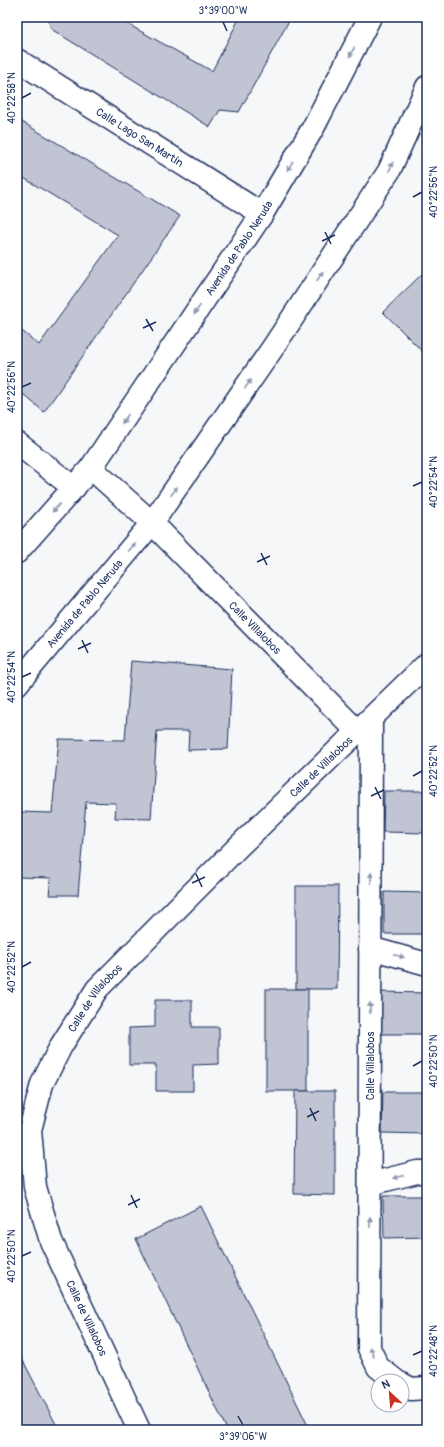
<svg xmlns="http://www.w3.org/2000/svg" width="444" height="1447" font-family="Pangolin,sans-serif">
<style>
.building{fill:#c0c4d3;stroke:#1b2f5e}
.lines{fill:none;stroke-linecap:round;stroke-linejoin:round}
.minor-casing{stroke:#1b2f5e;stroke-width:25}
.secondary-casing{stroke:#1b2f5e;stroke-width:25}
.minor{stroke:#fff;stroke-width:22}
.secondary{stroke:#fff;stroke-width:22}
.oneway{fill:#8d97ae}
.ticks{fill:none;stroke:#1b2f5e;stroke-width:1.5}
.labels{text-anchor:middle;stroke-width:4;stroke-linejoin:round;paint-order:stroke}
.street-label{font-size:11px;fill:#1b2f5e;stroke:#fff}
.neatline{fill:none;stroke:#1b2f5e;stroke-width:1.5}
.ticks-label{font-size:10px;text-anchor:middle;fill:#1b2f5e}
</style>
<rect width="100%" height="100%" fill="#f6f7f9"/>
<filter id="ink" filterUnits="userSpaceOnUse"><feTurbulence type="fractalNoise" baseFrequency=".025" numOctaves="2"/><feDisplacementMap in="SourceGraphic" scale="8" xChannelSelector="R" yChannelSelector="G"/><feConvolveMatrix kernelMatrix="1 2 1 2 8 2 1 2 1" color-interpolation-filters="sRGB"/></filter>
<g filter="url(#ink)">
<!-- building -->
<g class="building">
<path d="M 47,17 L 115,17 L 212,71 L 240,17 L 291,17 L 239,112 L 220,110 L 210,127 L 51,29 Z"/>
<path d="M 17,119 L 180,216 L 44,412 L 17,389 L 17,327 L 39,345 L 118,235 L 17,174 Z"/>
<path d="M 427,269 L 427,356 L 383,312 Z"/>
<path d="M 131,661 L 232,669 L 228,749 L 188,750 L 189,731 L 157,731 L 151,819 L 115,818 L 116,803 L 86,802 L 78,895 L 49,895 L 51,878 L 17,877 L 17,812 L 52,813 L 59,739 L 125,740 Z"/>
<path d="M 384,791 L 427,791 L 427,833 L 383,832 Z"/>
<path d="M 296,886 L 338,886 L 337,989 L 296,989 Z"/>
<path d="M 384,892 L 427,893 L 427,934 L 384,934 Z"/>
<rect x="266" y="989" width="42" height="102"/>
<path d="M 381,992 L 427,993 L 427,1034 L 381,1034 Z"/>
<path d="M 155,1000 L 192,1000 L 192,1027 L 219,1027 L 219,1064 L 193,1065 L 193,1091 L 156,1091 L 156,1065 L 129,1065 L 129,1028 L 155,1027 Z"/>
<path d="M 295,1091 L 335,1091 L 335,1195 L 294,1194 Z"/>
<path d="M 383,1092 L 427,1092 L 427,1134 L 382,1133 Z"/>
<path d="M 383,1196 L 427,1196 L 427,1237 L 384,1238 Z"/>
<path d="M 201,1206 L 310,1430 L 227,1430 L 136,1239 Z"/>
<path d="M 17,1349 L 59,1430 L 17,1430 Z"/>
</g>
<g class="lines">
<!-- minor casing -->
<g class="minor-casing">
<g id="minor">
<path id="s1" d="M 17,60 L 262,214"/>
<path d="M 17,443 L 74,488"/>
<path id="s2" d="M 91,468 L 152,523 L 358,732"/>
<path d="M 371,720 L 369,1348 L 378,1367 L 396,1381"/>
<path d="M 370,948 L 427,964"/>
<path d="M 370,1184 L 417,1172 L 427,1172"/>
<path d="M 402,1384 L 411,1389 L 427,1388"/>
<path id="s3" d="M 139,1430 L 51,1241 L 35,1187 L 30,1130 L 42,1084 L 61,1046 L 97,989 L 238,847 L 427,664"/>
</g>
</g>
<!-- secondary casing -->
<g class="secondary-casing">
<g id="secondary">
<path id="s4" d="M 17,552 L 91,468 L 262,214 L 313,128 L 370,17"/>
<path id="s5" d="M 17,684 L 152,523 L 274,346 L 389,171 L 427,87"/>
</g>
</g>
<!-- minor -->
<use href="#minor" class="minor"/>
<!-- secondary -->
<use href="#secondary" class="secondary"/>
</g>
<!-- one-way arrows -->
<defs><path id="oneway-solid" d="M-6-.8H1V-3.2L6.5 0L1 3.2V.8H-6Z"/></defs>
<g class="oneway">
<use href="#oneway-solid" transform="translate(352 52) rotate(117)"/>
<use href="#oneway-solid" transform="translate(290 166) rotate(121)"/>
<use href="#oneway-solid" transform="translate(391 167) rotate(-64)"/>
<use href="#oneway-solid" transform="translate(320 276) rotate(-57)"/>
<use href="#oneway-solid" transform="translate(197 310) rotate(124)"/>
<use href="#oneway-solid" transform="translate(248 384) rotate(-55)"/>
<use href="#oneway-solid" transform="translate(125 419) rotate(124)"/>
<use href="#oneway-solid" transform="translate(174 491) rotate(-55)"/>
<use href="#oneway-solid" transform="translate(56 508) rotate(132)"/>
<use href="#oneway-solid" transform="translate(132 547) rotate(-50)"/>
<use href="#oneway-solid" transform="translate(371 878) rotate(-90)"/>
<use href="#oneway-solid" transform="translate(399 956) rotate(15)"/>
<use href="#oneway-solid" transform="translate(370 1008) rotate(-90)"/>
<use href="#oneway-solid" transform="translate(398 1177) rotate(166)"/>
<use href="#oneway-solid" transform="translate(370 1222) rotate(-90)"/>
<use href="#oneway-solid" transform="translate(372 1352) rotate(-111)"/>
</g>
</g>
<!-- ticks -->
<path class="ticks" d="M 223,22 L 227,31M 22,98 L 31,93M 413,197 L 422,192M 325,232 L 331,244M 322,241 L 335,235M 146,319 L 153,331M 143,328 L 156,322M 22,387 L 31,383M 413,486 L 422,482M 261,553 L 267,565M 257,562 L 270,556M 82,640 L 88,653M 78,649 L 91,643M 22,677 L 31,673M 413,776 L 422,771M 375,787 L 381,799M 371,796 L 384,790M 196,874 L 202,887M 192,883 L 205,877M 22,967 L 31,962M 413,1066 L 422,1061M 310,1108 L 316,1121M 307,1117 L 319,1111M 131,1195 L 137,1208M 128,1205 L 140,1199M 22,1256 L 31,1252M 413,1355 L 422,1351M 238,1416 L 243,1425"/>
<g class="labels">
<!-- street labels -->
<g class="street-label">
<text dy="4" stroke="none"><textPath href="#s1" startOffset="145">Calle Lago San Martín</textPath></text>
<text dy="4" stroke="none"><textPath href="#s4" startOffset="377">Avenida de Pablo Neruda</textPath></text>
<text dy="4" stroke="none"><textPath href="#s5" startOffset="105">Avenida de Pablo Neruda</textPath></text>
<text dy="4" stroke="none"><textPath href="#s2" startOffset="229">Calle Villalobos</textPath></text>
<text dy="4" stroke="none"><textPath href="#s3" startOffset="795">Calle de Villalobos</textPath></text>
<text dy="4" stroke="none"><textPath href="#s3" startOffset="471">Calle de Villalobos</textPath></text>
<text transform="translate(370 1066) rotate(-90)" y="4">Calle Villalobos</text>
<text transform="translate(87 1318) rotate(65)" y="4">Calle de Villalobos</text>
</g>
</g>
<!-- margin -->
<rect width="444" height="1447" fill="none" stroke="#fff" stroke-width="44"/>
<!-- north arrow -->
<g transform="translate(390 1393) rotate(334)"><circle r="19" fill="#ffffff" stroke="#a4acbf"/>
<path d="M0-3L7 15L0 10L-7 15Z" fill="#c8321e"/>
<text y="-6" font-size="11" font-weight="bold" text-anchor="middle" fill="#1b2f5e">N</text>
</g>
<rect x="22" y="22" width="400" height="1403" class="neatline"/>
<g class="ticks-label">
<text x="223" y="14">3°39'00"W</text>
<text transform="translate(11 98) rotate(-90)" y="4">40°22'58"N</text>
<text transform="translate(433 192) rotate(-90)" y="4">40°22'56"N</text>
<text transform="translate(11 387) rotate(-90)" y="4">40°22'56"N</text>
<text transform="translate(433 482) rotate(-90)" y="4">40°22'54"N</text>
<text transform="translate(11 677) rotate(-90)" y="4">40°22'54"N</text>
<text transform="translate(433 771) rotate(-90)" y="4">40°22'52"N</text>
<text transform="translate(11 967) rotate(-90)" y="4">40°22'52"N</text>
<text transform="translate(433 1061) rotate(-90)" y="4">40°22'50"N</text>
<text transform="translate(11 1256) rotate(-90)" y="4">40°22'50"N</text>
<text transform="translate(433 1351) rotate(-90)" y="4">40°22'48"N</text>
<text x="243" y="1440">3°39'06"W</text>
</g>
</svg>
